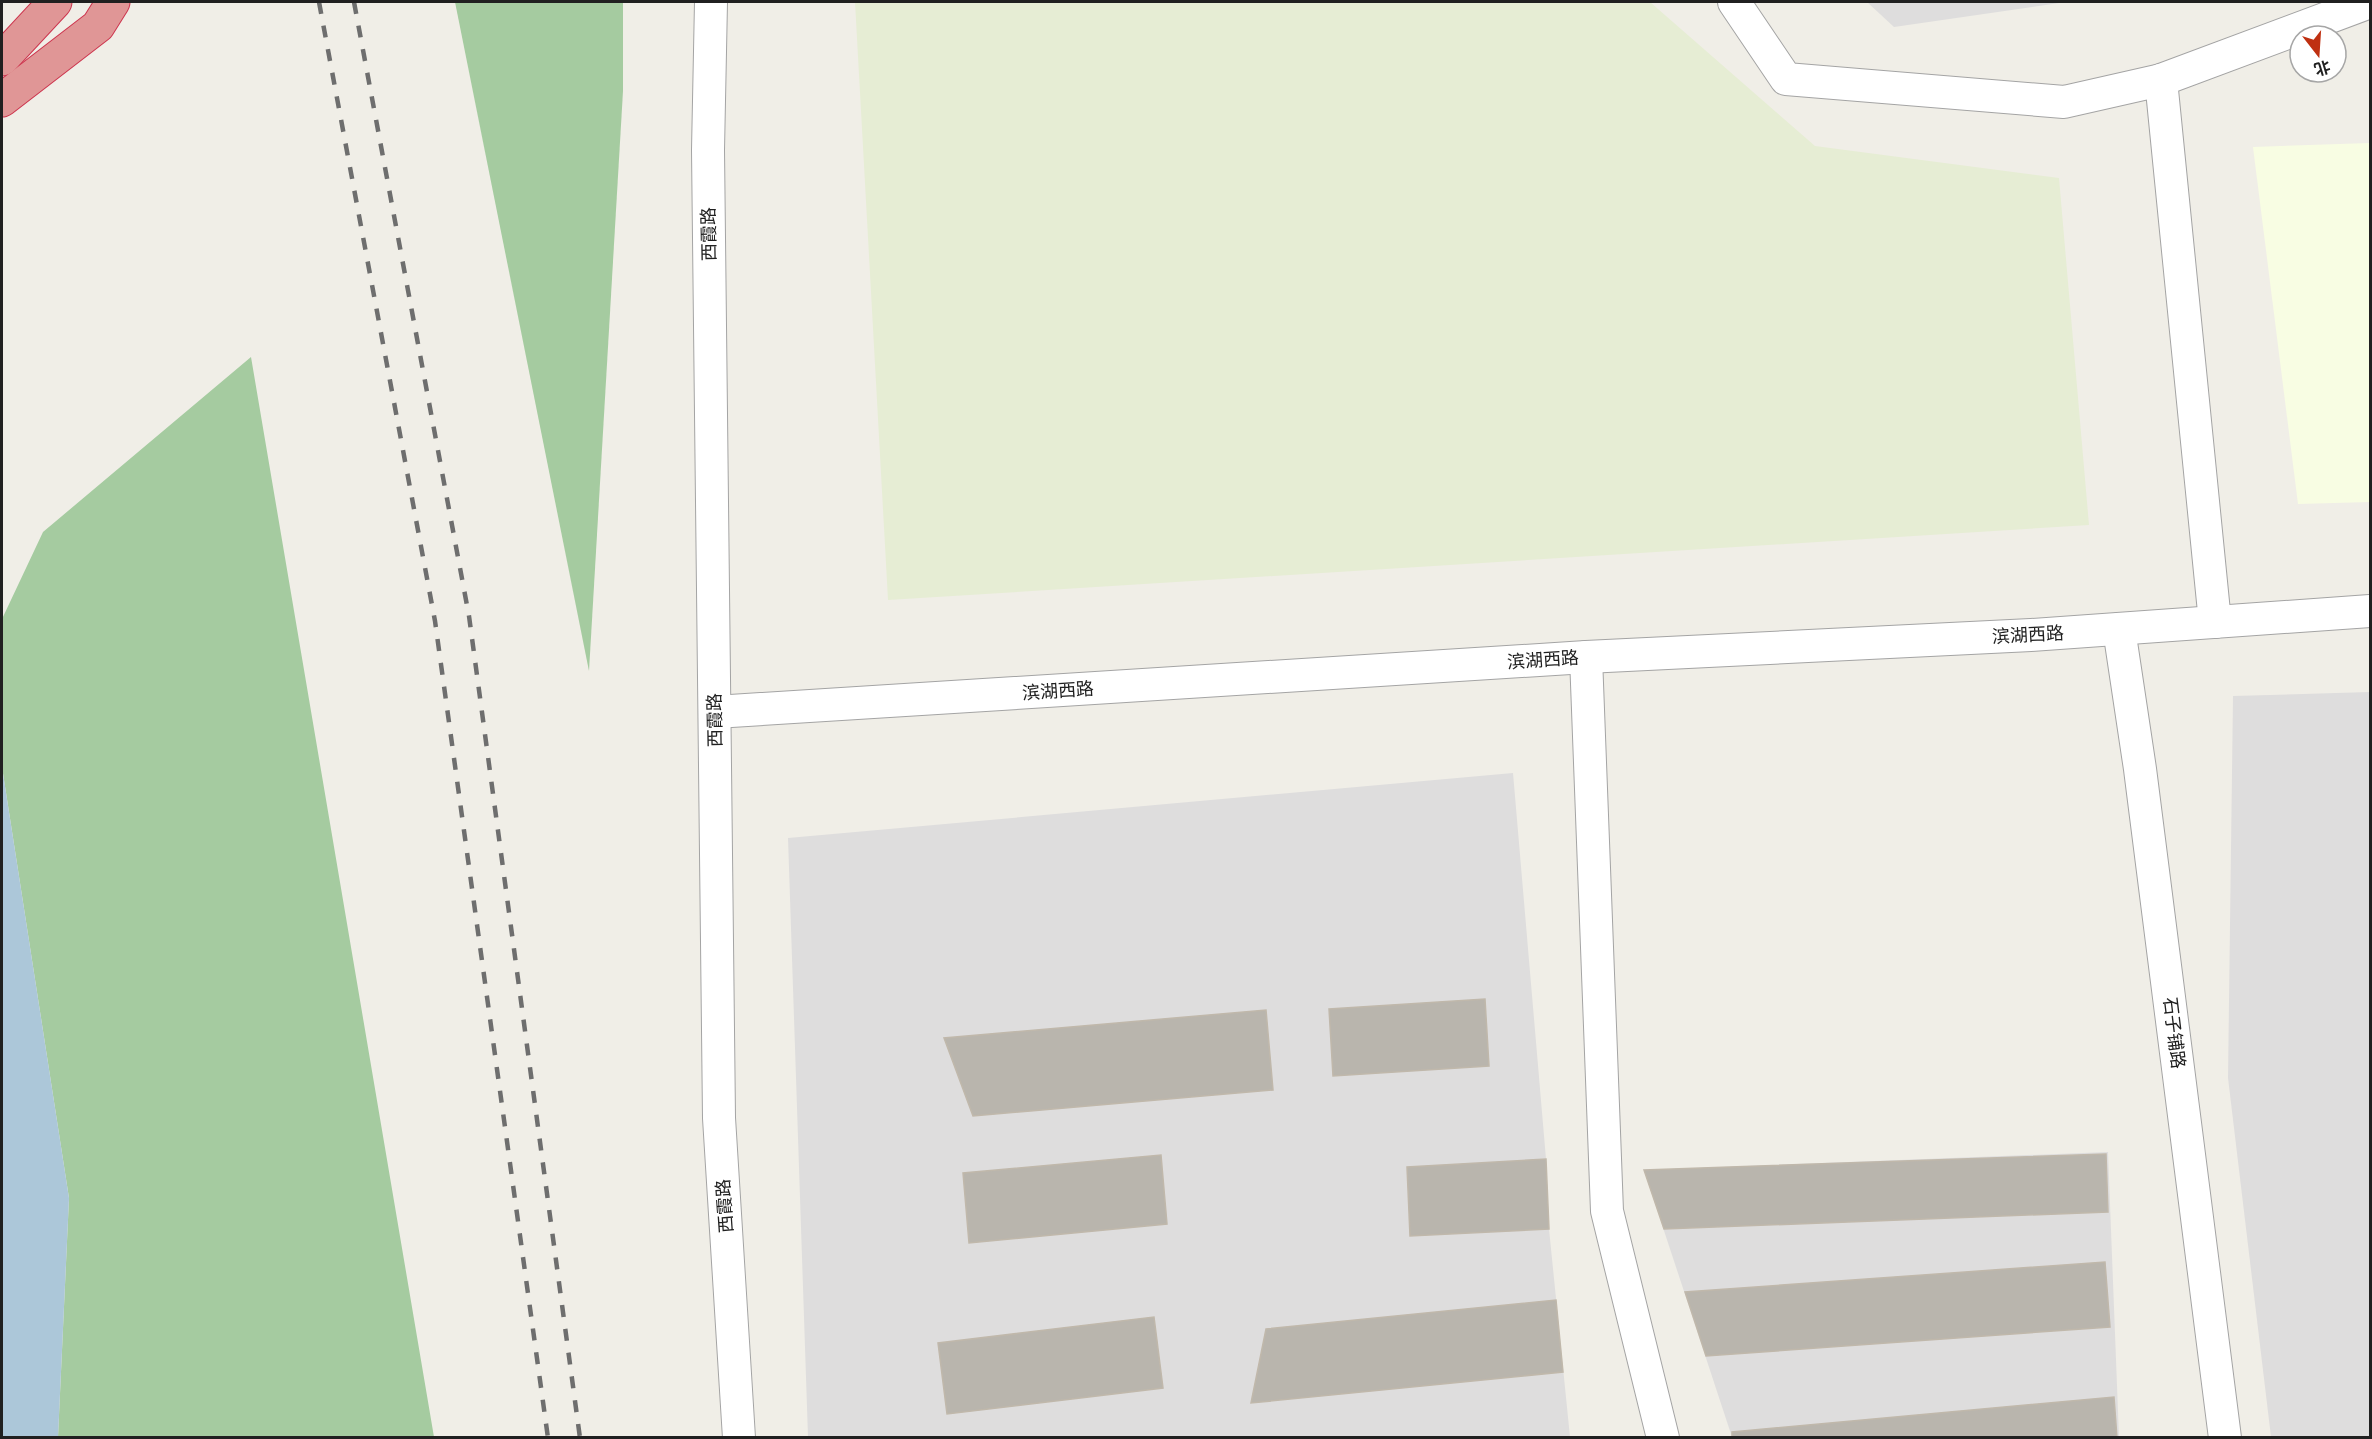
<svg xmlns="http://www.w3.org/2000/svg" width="2372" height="1439" font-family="Figtree,'Noto Sans SC',sans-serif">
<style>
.residential{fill:#dedddd}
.education{fill:#f8fde3}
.farmland{fill:#e6edd4}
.forest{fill:#a5cba0}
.water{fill:#acc7d9}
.building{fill:#b9b5ad;stroke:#c0b8ab;stroke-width:1.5}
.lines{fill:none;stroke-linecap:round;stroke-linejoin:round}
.minor-casing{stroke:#a4a4a4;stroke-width:34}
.motorway-casing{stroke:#cd354e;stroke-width:35}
.minor{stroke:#fff;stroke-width:32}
.motorway{stroke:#e09696;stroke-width:33}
.rail{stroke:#6e6e6e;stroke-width:4.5;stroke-dasharray:12 12;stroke-linecap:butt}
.labels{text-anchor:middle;stroke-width:6;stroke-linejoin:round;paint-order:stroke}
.street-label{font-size:18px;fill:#202020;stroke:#fff}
</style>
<rect width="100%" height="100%" fill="#f0eee7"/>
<!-- residential -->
<g class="residential">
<path d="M 1867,2 L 2066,2 L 1894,27 Z"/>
<path d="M 2370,692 L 2370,1437 L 2271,1437 L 2228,1078 L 2233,696 Z"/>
<path d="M 1513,773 L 1546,1159 L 1549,1229 L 1570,1437 L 808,1437 L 788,838 Z"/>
<path d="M 2108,1152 L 2119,1437 L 1732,1437 L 1644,1170 Z"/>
</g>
<!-- education -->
<path class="education" d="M 2370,143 L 2370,502 L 2298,504 L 2253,147 Z"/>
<!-- farmland -->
<path class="farmland" d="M 855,2 L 1650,2 L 1815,146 L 2059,178 L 2089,525 L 888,600 Z"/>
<!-- forest -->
<g class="forest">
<path d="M 455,2 L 623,2 L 623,91 L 589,671 Z"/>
<path d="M 251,357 L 434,1437 L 58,1437 L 69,1198 L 2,767 L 2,619 L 43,532 Z"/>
</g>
<!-- water -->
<path class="water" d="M 2,767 L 69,1198 L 58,1437 L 2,1437 Z"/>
<!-- building -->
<g class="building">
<path d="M 1485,999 L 1489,1066 L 1333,1076 L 1329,1009 Z"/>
<path d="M 1266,1010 L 1273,1090 L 973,1116 L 944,1038 Z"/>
<path d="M 2106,1154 L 2108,1212 L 1664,1229 L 1644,1170 Z"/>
<path d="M 1161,1155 L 1167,1224 L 969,1243 L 963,1173 Z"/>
<path d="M 1546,1159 L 1549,1229 L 1410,1236 L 1407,1167 Z"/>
<path d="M 2105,1262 L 2110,1327 L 1706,1356 L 1685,1292 Z"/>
<path d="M 1556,1300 L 1563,1372 L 1251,1403 L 1266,1329 Z"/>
<path d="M 1154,1317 L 1163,1388 L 947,1414 L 938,1343 Z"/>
<path d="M 2114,1397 L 2117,1438 L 1732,1438 L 1732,1432 Z"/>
</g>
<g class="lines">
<!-- minor casing -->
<g class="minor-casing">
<g id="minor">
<path d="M 711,2 L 708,150 L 719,1118 L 739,1438"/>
<path d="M 1734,2 L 1786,79 L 2064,102 L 2161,80 L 2370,2"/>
<path d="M 2161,80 L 2215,622"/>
<path d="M 2119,629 L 2140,769 L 2225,1438"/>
<path d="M 1586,657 L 1607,1211 L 1663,1438"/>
<path d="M 715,712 L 1586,657 L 2031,635 L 2370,611"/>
</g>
</g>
<!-- motorway casing -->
<g class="motorway-casing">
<g id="motorway">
<path d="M 2,59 L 55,2"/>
<path d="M 2,100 L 98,26 L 113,2"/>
</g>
</g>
<!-- minor -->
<use href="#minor" class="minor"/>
<!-- motorway -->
<use href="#motorway" class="motorway"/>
<!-- rail -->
<g class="rail">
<path d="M 319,2 L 435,621 L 548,1438"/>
<path d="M 354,2 L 469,616 L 580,1438"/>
</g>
</g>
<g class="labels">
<!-- street labels -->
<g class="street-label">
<text transform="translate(709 234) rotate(-91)" y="6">西霞路</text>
<text transform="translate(2028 635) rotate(-3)" y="6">滨湖西路</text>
<text transform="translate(1543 660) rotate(-4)" y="6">滨湖西路</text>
<text transform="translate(1058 691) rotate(-4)" y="6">滨湖西路</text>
<text transform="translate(715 720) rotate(-91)" y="6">西霞路</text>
<text transform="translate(2174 1033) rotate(83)" y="6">石子铺路</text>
<text transform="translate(725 1206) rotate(-94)" y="6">西霞路</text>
</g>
</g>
<!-- border -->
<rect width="2372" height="1439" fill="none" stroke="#202020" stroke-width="6"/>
<!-- north arrow -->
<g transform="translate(2318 54) rotate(163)"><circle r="28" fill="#ffffff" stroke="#a6a6a6" stroke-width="1.5"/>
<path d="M0-4.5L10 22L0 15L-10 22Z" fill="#bf3011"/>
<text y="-9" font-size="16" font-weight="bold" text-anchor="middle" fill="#202020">北</text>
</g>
</svg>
